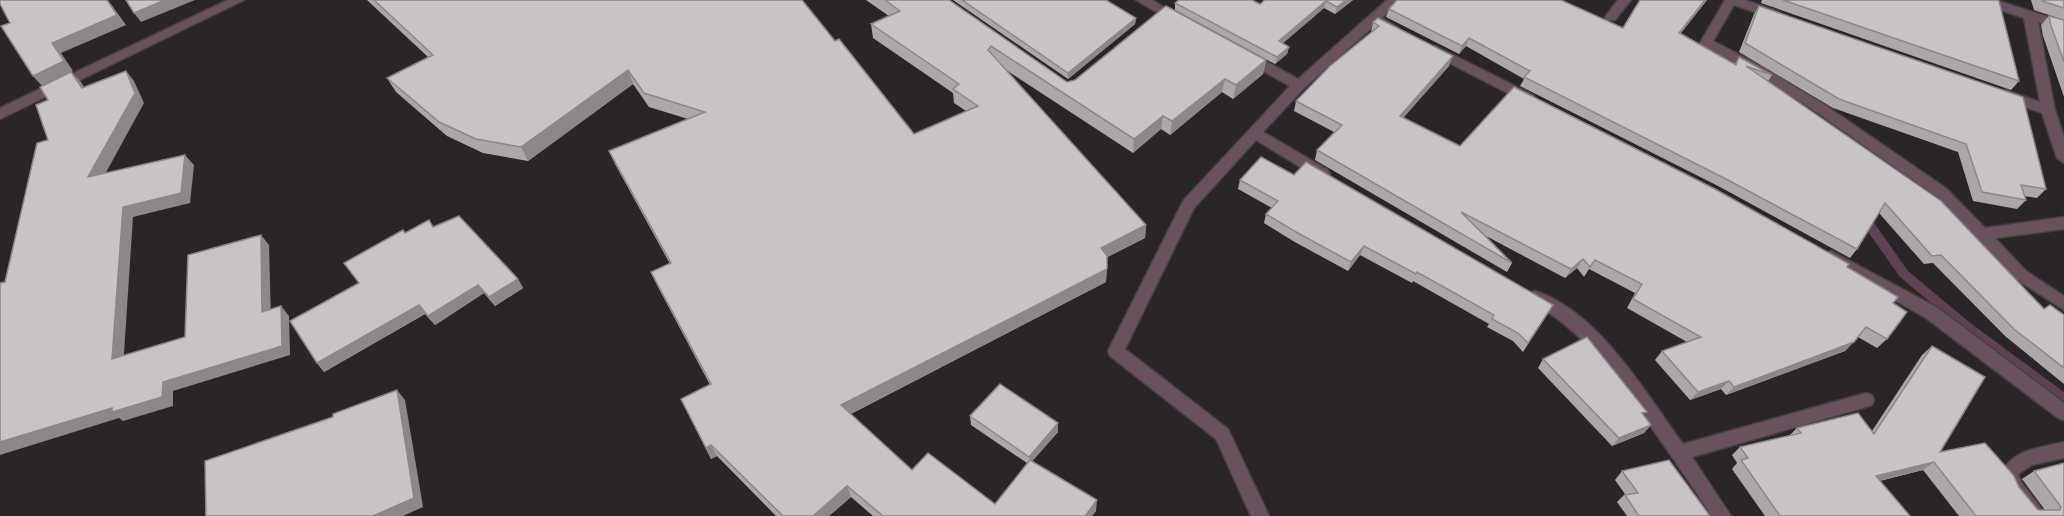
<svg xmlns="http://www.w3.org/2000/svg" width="2064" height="516" font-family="'Zilla Slab',serif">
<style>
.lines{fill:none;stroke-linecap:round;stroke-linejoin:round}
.stream{fill:#604153;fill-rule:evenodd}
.street-casing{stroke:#454143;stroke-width:3}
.street{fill:#69525d;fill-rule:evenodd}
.wall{fill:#aca8a9}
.shaded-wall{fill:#8c888a}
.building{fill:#c8c3c5;stroke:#8c888a;stroke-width:1.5}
</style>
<rect width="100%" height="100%" fill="#2a2628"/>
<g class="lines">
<!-- stream -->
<path class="stream" d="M 1862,214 L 1872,220 L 1908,271 L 1969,322 L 2064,392 L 2064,404 L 1961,328 L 1900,277 L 1864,226 L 1857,218 Z"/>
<!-- street casing -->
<g class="street-casing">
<g id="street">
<path d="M 228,0 L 244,0 L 0,119 L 0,108 Z"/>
<path d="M 1136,0 L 1152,0 L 1185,20 L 1179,24 L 1175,23 Z"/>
<path d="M 1387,0 L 1400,0 L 1382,18 L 1398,28 L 1396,31 L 1388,31 L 1375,25 L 1304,88 L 1263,132 L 1328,170 L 1330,174 L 1328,178 L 1318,178 L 1256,140 L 1194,208 L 1125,349 L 1228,429 L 1269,516 L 1251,516 L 1216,439 L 1110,356 L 1108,351 L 1183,201 L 1290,86 L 1243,60 L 1242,57 L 1243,54 L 1253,54 L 1298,79 Z"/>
<path d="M 1618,0 L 1631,0 L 1615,20 L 1607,20 L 1605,17 Z"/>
<path d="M 1725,0 L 1745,0 L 1779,12 L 1781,15 L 1775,19 L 1734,5 L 1713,41 L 1763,67 L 1825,105 L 1947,189 L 1985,228 L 2064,217 L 2064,229 L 1995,238 L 2026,271 L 2064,296 L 2064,310 L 2016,279 L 1937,197 L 1815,111 L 1753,73 L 1701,46 L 1700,43 Z"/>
<path d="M 1977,0 L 1996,0 L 2064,22 L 2064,30 L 2038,22 L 2055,110 L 2064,137 L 2064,163 L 2057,158 L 2042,113 L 2000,98 L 1998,95 L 2005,90 L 2040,102 L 2024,18 L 1979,3 Z"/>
<path d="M 1435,46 L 1533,95 L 1535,98 L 1528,103 L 1523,101 L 1430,53 L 1429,50 Z"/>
<path d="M 1831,251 L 1938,308 L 2064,403 L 2064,420 L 2058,418 L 1926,318 L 1826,261 L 1824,257 L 1826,253 Z"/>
<path d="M 1535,291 C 1599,312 1645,392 1683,444 L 1866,393 L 1872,395 L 1874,400 L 1872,405 L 1866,407 L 1692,457 L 1731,516 L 1712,516 C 1688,480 1664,445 1639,410 C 1606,365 1580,329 1530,301 L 1527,297 L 1530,293 Z"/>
<path d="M 2064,442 L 2064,458 L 2032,465 L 2018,474 L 2021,482 L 2047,516 L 2027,516 L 2009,494 L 2000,475 C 2012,449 2039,448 2064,442 Z"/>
</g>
</g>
<!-- street -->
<use href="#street" class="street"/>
</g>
<!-- wall -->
<g class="wall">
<path d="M 367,0 L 803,0 L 804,2 L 835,41 L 914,134 L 966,111 L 954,103 L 953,93 L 873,38 L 871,24 L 889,16 L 866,0 L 949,0 L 1067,82 L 1266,60 L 1263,74 L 1233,99 L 1222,92 L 1170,135 L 1161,129 L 1133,153 L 1006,70 L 1146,225 L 1145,238 L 1107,257 L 1106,282 L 851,414 L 912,470 L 995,504 L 1027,463 L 971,425 L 970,416 L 1058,423 L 1058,432 L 1032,461 L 1096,511 L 1092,516 L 873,516 L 851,497 L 829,516 L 776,516 L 717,456 L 711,459 L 681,399 L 710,385 L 657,285 L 651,272 L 670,264 L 615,164 L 609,151 L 688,119 L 649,107 L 633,84 L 528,161 L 483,153 L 447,136 L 396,92 L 387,78 L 428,57 Z"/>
<path d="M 953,0 L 1106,0 L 1136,18 L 1135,24 L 1068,79 Z"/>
<path d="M 1353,0 L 1335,14 L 1324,8 L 1282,44 L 1289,47 L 1287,54 L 1275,64 L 1175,10 L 1175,3 L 1260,4 Z"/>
<path d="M 1707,0 L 1681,33 L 1735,64 L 1739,57 L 1772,75 L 1768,81 L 2044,309 L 2064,315 L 2064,384 L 2005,336 L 1933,263 L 1924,264 L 1879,213 L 1857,249 L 1850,258 L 1720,187 L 1520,86 L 1524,79 L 1466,46 L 1459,54 L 1386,17 L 1389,9 L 1623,28 Z"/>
<path d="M 1762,0 L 1997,0 L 2019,81 L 2011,90 L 1761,3 Z"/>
<path d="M 2031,0 L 2064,0 L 2064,20 L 2034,10 Z"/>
<path d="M 1759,6 L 2046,189 L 2037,198 L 2024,196 L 2026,200 L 2017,209 L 1973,201 L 1958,152 L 1833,108 L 1739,52 L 1754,14 Z"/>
<path d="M 2049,16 L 2064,20 L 2064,97 L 2043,36 L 2041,25 Z"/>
<path d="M 1373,22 L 1449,66 L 1403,118 L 1460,146 L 1847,267 L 1893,303 L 1887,339 L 1877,348 L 1858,337 L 1845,351 L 1726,395 L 1721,389 L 1690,400 L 1655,360 L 1662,351 L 1687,342 L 1627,308 L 1635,293 L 1589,269 L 1584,277 L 1577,268 L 1565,278 L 1486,236 L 1512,263 L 1507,272 L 1315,160 L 1317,150 L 1334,132 L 1294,111 L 1296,101 L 1371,33 Z"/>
<path d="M 1294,175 L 1553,305 L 1523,352 L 1513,341 L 1487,327 L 1489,324 L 1413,281 L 1412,283 L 1360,255 L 1348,271 L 1293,241 L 1264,223 L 1266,214 L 1272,208 L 1238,189 L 1240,180 Z"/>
<path d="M 429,220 L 433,227 L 518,279 L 523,288 L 495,306 L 484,293 L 435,325 L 425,314 L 324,372 L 317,363 L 405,233 Z"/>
<path d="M 1932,346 L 1940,452 L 2019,487 L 2038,510 L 2045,510 L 2022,479 L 2034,471 L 2064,463 L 2064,516 L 1959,516 L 1923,470 L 1880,481 L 1910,516 L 1765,516 L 1732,469 L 1737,463 L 1732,455 L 1740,447 L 1789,436 L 1797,428 L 1872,431 L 1922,355 Z"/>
<path d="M 1543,359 L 1644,416 L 1651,425 L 1644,433 L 1612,446 L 1538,368 Z"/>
<path d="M 1622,471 L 1710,516 L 1627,516 L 1617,502 L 1625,494 L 1615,480 Z"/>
</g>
<!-- shaded-wall -->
<g class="shaded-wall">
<path d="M 107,0 L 108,0 L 126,25 L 61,53 L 73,71 L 42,86 L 33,76 L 52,43 Z"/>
<path d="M 165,0 L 195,0 L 141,22 L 134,13 Z"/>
<path d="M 1346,0 L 1353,0 L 1335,14 L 1337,7 Z"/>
<path d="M 1705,0 L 1707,0 L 1674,41 L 1679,33 Z"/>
<path d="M 1326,1 L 1324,8 L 1277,48 L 1279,41 Z"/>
<path d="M 1136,18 L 1135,24 L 1068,79 L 1068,73 Z"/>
<path d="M 1469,38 L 1466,46 L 1459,54 L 1462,46 Z"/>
<path d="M 1289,47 L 1287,54 L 1275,64 L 1277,57 Z"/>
<path d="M 1453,56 L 1449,66 L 1396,126 L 1400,116 Z"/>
<path d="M 1266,60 L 1263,74 L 1233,99 L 1236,85 Z"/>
<path d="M 628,70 L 633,84 L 528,161 L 521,147 Z"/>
<path d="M 126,71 L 134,81 L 144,103 L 98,187 L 88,177 Z"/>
<path d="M 71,72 L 81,82 L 91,98 L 82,88 Z"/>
<path d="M 1225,79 L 1222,92 L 1170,135 L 1172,121 Z"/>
<path d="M 1163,116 L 1161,129 L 1133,153 L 1134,139 Z"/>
<path d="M 185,155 L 194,165 L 190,203 L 133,217 L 123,368 L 112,359 L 123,207 Z"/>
<path d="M 1146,225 L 1145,238 L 1100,261 L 1101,248 Z"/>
<path d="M 261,235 L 269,245 L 271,321 L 262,312 Z"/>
<path d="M 1364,246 L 1360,255 L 1348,271 L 1351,262 Z"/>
<path d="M 1583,259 L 1577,268 L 1565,278 L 1571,269 Z"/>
<path d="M 1107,269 L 1106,282 L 844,417 L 841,405 Z"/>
<path d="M 518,279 L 523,288 L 495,306 L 489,297 Z"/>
<path d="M 478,285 L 484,293 L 435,325 L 428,316 Z"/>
<path d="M 419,305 L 425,314 L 324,372 L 317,363 Z"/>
<path d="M 281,306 L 289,316 L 290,355 L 173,391 L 173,406 L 123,421 L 119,418 L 0,455 L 0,442 L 112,408 L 163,382 Z"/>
<path d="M 1854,342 L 1845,351 L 1726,395 L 1734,387 Z"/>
<path d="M 1729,381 L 1721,389 L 1690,400 L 1698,392 Z"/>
<path d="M 397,390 L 405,400 L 423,507 L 403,516 L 373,516 Z"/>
<path d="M 1058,423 L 1058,432 L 1029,465 L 1029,457 Z"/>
<path d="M 1651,425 L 1644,433 L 1612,446 L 1619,438 Z"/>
<path d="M 711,445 L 717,456 L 711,459 L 706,448 Z"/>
<path d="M 1934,462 L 1923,470 L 1866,484 L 1876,476 Z"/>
<path d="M 847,486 L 851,497 L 829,516 L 813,516 Z"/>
<path d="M 1097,500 L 1096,511 L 1092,516 L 1085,516 Z"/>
</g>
<!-- building -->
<g class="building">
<path d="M 0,0 L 107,0 L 117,15 L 52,43 L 64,61 L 33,76 L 1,26 L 10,23 L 0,4 Z"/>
<path d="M 126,0 L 165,0 L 134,13 Z"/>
<path d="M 374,0 L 802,0 L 835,41 L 839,39 L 914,134 L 978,106 L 953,89 L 959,84 L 871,24 L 900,11 L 885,0 L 949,0 L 1067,82 L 1075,80 L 1166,6 L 1266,60 L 1236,85 L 1225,79 L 1172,121 L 1163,116 L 1134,139 L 991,46 L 988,50 L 1146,225 L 1101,248 L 1107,256 L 1107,269 L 841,405 L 912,470 L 928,453 L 995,504 L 1030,460 L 1097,500 L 1085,516 L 883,516 L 847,486 L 813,516 L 783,516 L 711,445 L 706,448 L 681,399 L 711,384 L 651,272 L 671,263 L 609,151 L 705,112 L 644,93 L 628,70 L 521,147 L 476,139 L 439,122 L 387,78 L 433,55 Z"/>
<path d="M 962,0 L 1106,0 L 1136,18 L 1068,73 Z"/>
<path d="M 1179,0 L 1252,0 L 1260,4 L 1265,0 L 1346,0 L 1337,7 L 1326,1 L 1279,41 L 1289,47 L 1277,57 L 1175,3 Z"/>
<path d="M 1397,0 L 1561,0 L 1623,28 L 1640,0 L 1705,0 L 1679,33 L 1736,65 L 1739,57 L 1772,75 L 1746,66 L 1941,201 L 2044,309 L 2050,305 L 2064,315 L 2064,368 L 2014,329 L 1941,255 L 1932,256 L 1885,203 L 1857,249 L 1726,179 L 1524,77 L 1530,71 L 1469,38 L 1462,46 L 1389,9 Z"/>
<path d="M 1783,0 L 1997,0 L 1999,1 L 2019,81 Z"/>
<path d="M 2042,0 L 2064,0 L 2064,8 L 2042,1 Z"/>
<path d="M 1759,6 L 2023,97 L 2046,189 L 2021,185 L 2026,200 L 1982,192 L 1966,144 L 1839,99 L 1745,43 Z"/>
<path d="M 2049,16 L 2064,20 L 2064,62 L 2051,26 Z"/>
<path d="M 1378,18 L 1453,56 L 1400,116 L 1460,146 L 1514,87 L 1715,189 L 1849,264 L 1847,267 L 1898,297 L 1893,303 L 1907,312 L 1887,339 L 1866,327 L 1854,342 L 1734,387 L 1729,381 L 1698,392 L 1662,351 L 1701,337 L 1633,299 L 1642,284 L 1595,260 L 1590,267 L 1583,259 L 1571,269 L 1461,212 L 1512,263 L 1317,150 L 1342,125 L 1296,101 L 1330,66 L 1379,26 L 1373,22 Z"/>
<path d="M 126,71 L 135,93 L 88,177 L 185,155 L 181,193 L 123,207 L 112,359 L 185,337 L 188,255 L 261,235 L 262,312 L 281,306 L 282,346 L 163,382 L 162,397 L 112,412 L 112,408 L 0,442 L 0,283 L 5,282 L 37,143 L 48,140 L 36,105 L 48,100 L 40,87 L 71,72 L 82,88 Z"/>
<path d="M 1261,157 L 1294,175 L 1306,162 L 1553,305 L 1528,343 L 1518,333 L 1492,319 L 1494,315 L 1417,272 L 1416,274 L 1364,246 L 1351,262 L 1296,232 L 1266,214 L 1278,201 L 1240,180 Z"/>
<path d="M 459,216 L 518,279 L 489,297 L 478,285 L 428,316 L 419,305 L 317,363 L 290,321 L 359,283 L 344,263 L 403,230 L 405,233 L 429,220 L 433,227 Z"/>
<path d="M 1587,337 L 1647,412 L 1642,413 L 1651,425 L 1619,438 L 1543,359 Z"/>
<path d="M 1932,346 L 1985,377 L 1940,452 L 1985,443 L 2014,476 L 2019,487 L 2038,510 L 2060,510 L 2061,507 L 2034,471 L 2064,463 L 2064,516 L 1976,516 L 1934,462 L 1876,476 L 1910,516 L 1780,516 L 1741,460 L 1748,458 L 1740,447 L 1801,433 L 1797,428 L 1858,413 L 1874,434 Z"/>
<path d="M 1000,384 L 1058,423 L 1029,457 L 970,416 Z"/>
<path d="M 397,390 L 414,498 L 373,516 L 206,516 L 205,461 L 333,417 L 333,414 Z"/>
<path d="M 1669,460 L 1710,516 L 1639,516 L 1625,495 L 1638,493 L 1622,471 Z"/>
</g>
</svg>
